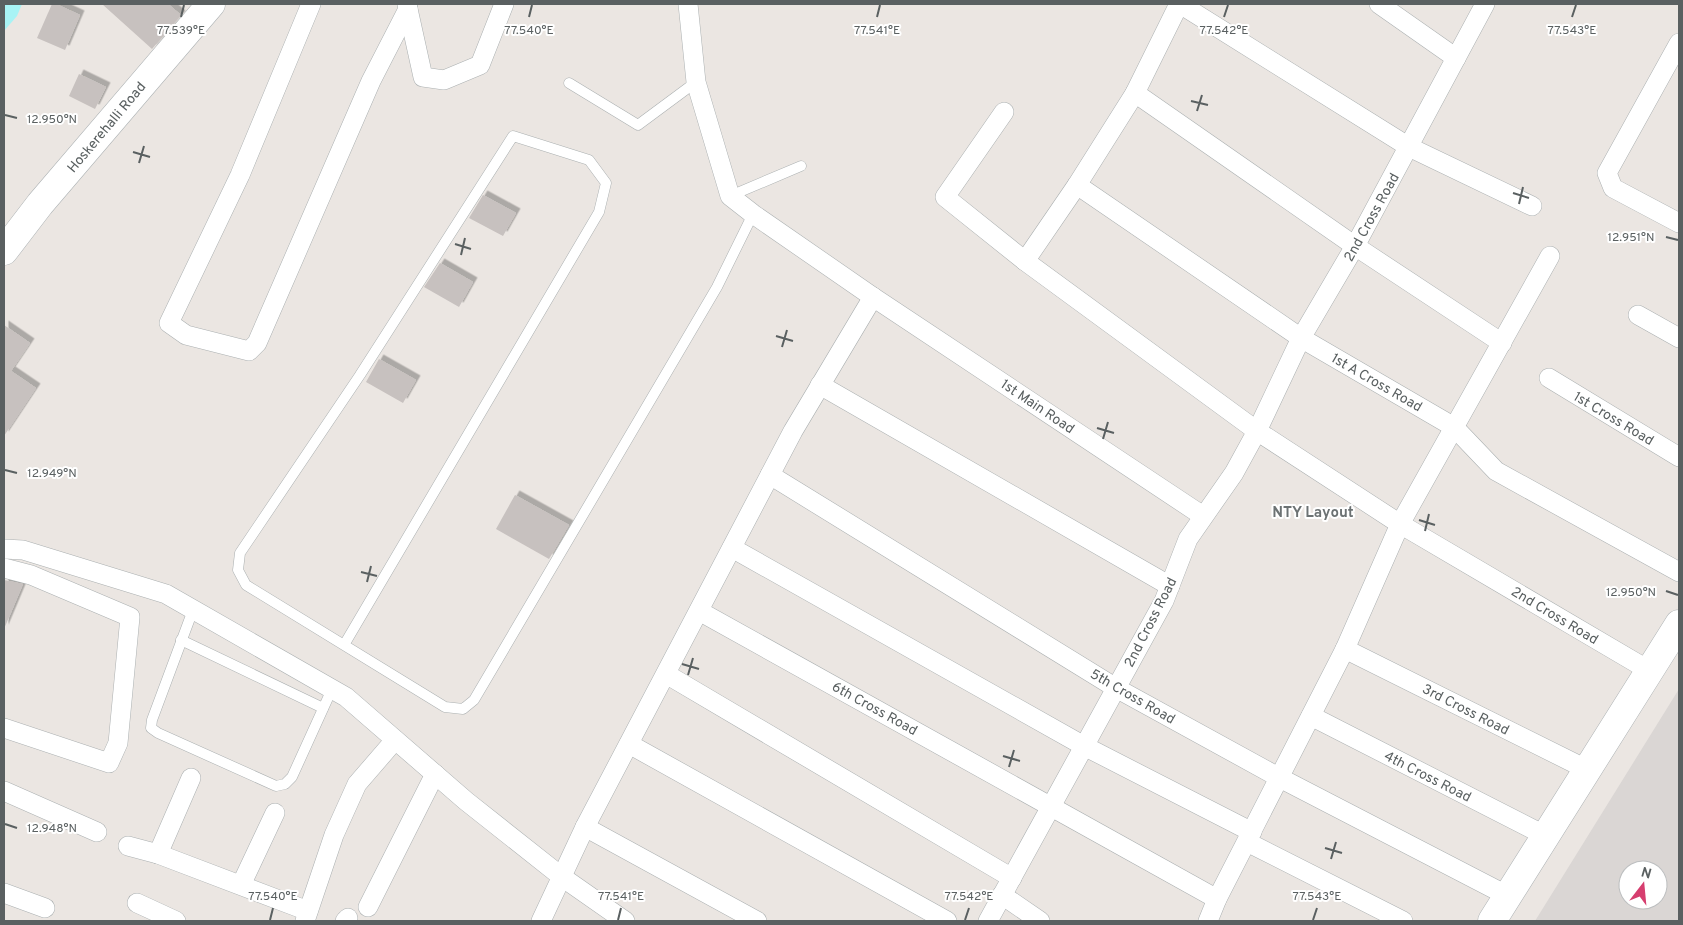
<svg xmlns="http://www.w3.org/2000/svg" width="1683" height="925" font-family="Overpass,sans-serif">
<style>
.industrial{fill:#dad6d4;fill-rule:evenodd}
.water{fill:#a8f3f5}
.building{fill:#c7c1bf;filter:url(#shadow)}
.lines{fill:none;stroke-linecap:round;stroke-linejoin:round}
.lane-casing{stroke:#abb0b1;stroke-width:11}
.street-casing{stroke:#abb0b1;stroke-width:20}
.secondary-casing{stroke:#adb2b4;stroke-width:29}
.lane{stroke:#fff;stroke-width:10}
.street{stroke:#fff;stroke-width:19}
.secondary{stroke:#fff;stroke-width:28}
.ticks{fill:none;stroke:#5a6061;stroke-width:2}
.labels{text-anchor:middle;stroke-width:4;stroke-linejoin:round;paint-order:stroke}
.street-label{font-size:14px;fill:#5a6061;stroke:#fff}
.neighbourhood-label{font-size:15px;font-weight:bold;fill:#6c7273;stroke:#fff}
.ticks-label{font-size:12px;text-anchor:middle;fill:#5a6061;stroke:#fff;stroke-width:4;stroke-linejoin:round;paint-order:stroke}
</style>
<defs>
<filter id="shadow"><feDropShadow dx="4.5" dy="-4.5" stdDeviation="0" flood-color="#0004"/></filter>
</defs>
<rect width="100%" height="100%" fill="#ebe6e2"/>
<!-- industrial -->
<path class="industrial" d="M 1679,689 L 1679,921 L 1535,921 ZM 1628,870 L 1658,870 L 1658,900 L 1628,900 Z"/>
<!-- water -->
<path class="water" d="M 4,4 L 22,4 L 17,16 L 4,31 Z"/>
<!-- building -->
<g class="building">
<path d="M 52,4 L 56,4 L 80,15 L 65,50 L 37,38 Z"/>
<path d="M 102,4 L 168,4 L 181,15 L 152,49 Z"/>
<path d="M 79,74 L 106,87 L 95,109 L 69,96 Z"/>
<path d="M 483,195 L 516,213 L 503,236 L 469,218 Z"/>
<path d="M 440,263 L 473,282 L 459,307 L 424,287 Z"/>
<path d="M 4,325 L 30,343 L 11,371 L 36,388 L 4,436 Z"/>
<path d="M 379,359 L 416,380 L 403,403 L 366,382 Z"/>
<path d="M 515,495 L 569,525 L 549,559 L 496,529 Z"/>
<path d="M 4,580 L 23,584 L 4,629 Z"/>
</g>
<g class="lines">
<!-- lane casing -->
<g class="lane-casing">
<g id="lane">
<path d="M 569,83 L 638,125 L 696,82"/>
<path d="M 730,196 L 801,166"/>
<path d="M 193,610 L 152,720 L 151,728 L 158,733 L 276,786 L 285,784 L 292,777 L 332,689"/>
<path d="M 181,640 L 323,708"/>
<path d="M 344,645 L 599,212 L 606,183 L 589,160 L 513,136 L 360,375 L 240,553 L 238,570 L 246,585 L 445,707 L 463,709 L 474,700 L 717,287 L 753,214"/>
</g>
</g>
<!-- street casing -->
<g class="street-casing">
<g id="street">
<path d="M 311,4 L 240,175 L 169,323 L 186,335 L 249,351 L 257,343 L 371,81 L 408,9 L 407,4"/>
<path d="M 688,4 L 696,82 L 730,196 L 753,214 L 873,297 L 1203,516"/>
<path d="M 1180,4 L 1409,147 L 1532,206"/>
<path d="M 1379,4 L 1456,58"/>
<path d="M 408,9 L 423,77 L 444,80 L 480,65 L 504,4"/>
<path d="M 1679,43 L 1607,173 L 1613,188 L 1679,223"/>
<path d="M 1135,93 L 1355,246 L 1502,343"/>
<path d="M 1004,112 L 945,197 L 1025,261 L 1257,431 L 1400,524 L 1650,671"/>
<path d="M 1077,185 L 1301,338 L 1454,427 L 1496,471 L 1679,572"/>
<path d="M 1025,261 L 1077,185 L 1135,93 L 1179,4"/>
<path d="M 1638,315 L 1679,338"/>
<path d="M 1549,378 L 1679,457"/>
<path d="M 820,385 L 1170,586"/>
<path d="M 770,475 L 1116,688 L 1280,778 L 1508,896"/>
<path d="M 732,548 L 1084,746 L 1252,832"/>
<path d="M 4,549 L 23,550 L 166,594 L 346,697 L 466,801 L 562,877 L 625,921"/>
<path d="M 4,568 L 31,575 L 130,617 L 118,743 L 109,763 L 4,728"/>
<path d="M 699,611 L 1217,899"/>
<path d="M 1345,649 L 1588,770"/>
<path d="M 666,674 L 1012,878"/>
<path d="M 1311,716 L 1546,836"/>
<path d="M 629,744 L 947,921"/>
<path d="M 4,791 L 97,832"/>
<path d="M 585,827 L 757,921"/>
<path d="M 1247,842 L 1403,921"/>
<path d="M 128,846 L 158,854 L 308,911"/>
<path d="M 158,854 L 191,778"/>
<path d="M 241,885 L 275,813"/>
<path d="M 4,893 L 45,908"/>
<path d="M 1002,895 L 1040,921"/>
<path d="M 137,903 L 176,921"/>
<path d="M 368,907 L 435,774"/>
<path d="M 305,921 L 334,835 L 357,784 L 395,740"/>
<path d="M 345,921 L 348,918"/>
<path d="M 541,921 L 585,827 L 793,431 L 873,297"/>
<path d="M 988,921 L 1164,601 L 1188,539 L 1234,473 L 1257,431 L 1301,338 L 1355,246 L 1485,4"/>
<path d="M 1208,921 L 1217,899 L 1345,649 L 1400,524 L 1550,256"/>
</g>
</g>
<!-- secondary casing -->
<g class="secondary-casing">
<g id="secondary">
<path d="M 4,251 L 40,204 L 211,4"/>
<path d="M 1492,921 L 1679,624"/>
</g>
</g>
<!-- lane -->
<use href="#lane" class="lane"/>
<!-- street -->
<use href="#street" class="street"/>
<!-- secondary -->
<use href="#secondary" class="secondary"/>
</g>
<!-- ticks -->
<path class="ticks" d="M 181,17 L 184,5M 529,17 L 532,5M 877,17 L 880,5M 1224,17 L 1228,5M 1572,17 L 1576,5M 1191,101 L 1208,105M 1197,111 L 1202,95M 5,115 L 17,118M 133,152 L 150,157M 139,163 L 144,146M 1513,193 L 1529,198M 1519,204 L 1523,187M 1666,237 L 1678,240M 455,244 L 471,249M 461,255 L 465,238M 776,336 L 793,341M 782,347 L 787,330M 1097,428 L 1114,433M 1103,439 L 1108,422M 5,470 L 17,473M 1419,520 L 1435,525M 1425,531 L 1429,514M 361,572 L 377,576M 367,582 L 371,566M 1666,591 L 1678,595M 682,664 L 699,669M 688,675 L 693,658M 1003,756 L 1020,761M 1009,767 L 1014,750M 5,824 L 17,828M 1325,848 L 1342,853M 1331,859 L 1336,842M 270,920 L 273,908M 618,920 L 621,908M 965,920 L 969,908M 1313,920 L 1317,908"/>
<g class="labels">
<!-- street labels -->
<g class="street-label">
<text transform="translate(106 127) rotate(-50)" y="5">Hoskerehalli Road</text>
<text transform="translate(1371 217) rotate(-61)" y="5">2nd Cross Road</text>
<text transform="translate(1377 382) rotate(30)" y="5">1st A Cross Road</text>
<text transform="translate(1038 406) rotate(34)" y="5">1st Main Road</text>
<text transform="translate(1614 418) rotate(31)" y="5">1st Cross Road</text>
<text transform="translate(1555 615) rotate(31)" y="5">2nd Cross Road</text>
<text transform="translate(1150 622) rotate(-63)" y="5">2nd Cross Road</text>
<text transform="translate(1133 696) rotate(30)" y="5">5th Cross Road</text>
<text transform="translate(875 708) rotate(29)" y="5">6th Cross Road</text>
<text transform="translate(1466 709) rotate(27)" y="5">3rd Cross Road</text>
<text transform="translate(1428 776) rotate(27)" y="5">4th Cross Road</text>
</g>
<!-- neighbourhood labels -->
<g class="neighbourhood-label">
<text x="1313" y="517">NTY Layout</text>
</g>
</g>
<g class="ticks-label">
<text x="181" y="34">77.539°E</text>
<text x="529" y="34">77.540°E</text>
<text x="877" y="34">77.541°E</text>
<text x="1224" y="34">77.542°E</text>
<text x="1572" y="34">77.543°E</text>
<text x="52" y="123">12.950°N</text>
<text x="1631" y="241">12.951°N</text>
<text x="52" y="477">12.949°N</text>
<text x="1631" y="596">12.950°N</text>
<text x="52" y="832">12.948°N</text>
<text x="273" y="900">77.540°E</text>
<text x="621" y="900">77.541°E</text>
<text x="969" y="900">77.542°E</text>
<text x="1317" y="900">77.543°E</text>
</g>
<!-- border -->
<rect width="1683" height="925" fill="none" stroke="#5a6061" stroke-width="10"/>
<!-- north arrow -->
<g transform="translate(1643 885) rotate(16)"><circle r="24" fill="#ffffff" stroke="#bdbfc0"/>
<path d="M0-4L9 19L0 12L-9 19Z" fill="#d63e6f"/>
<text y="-8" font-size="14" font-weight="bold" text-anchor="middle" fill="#5a6061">N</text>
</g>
</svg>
